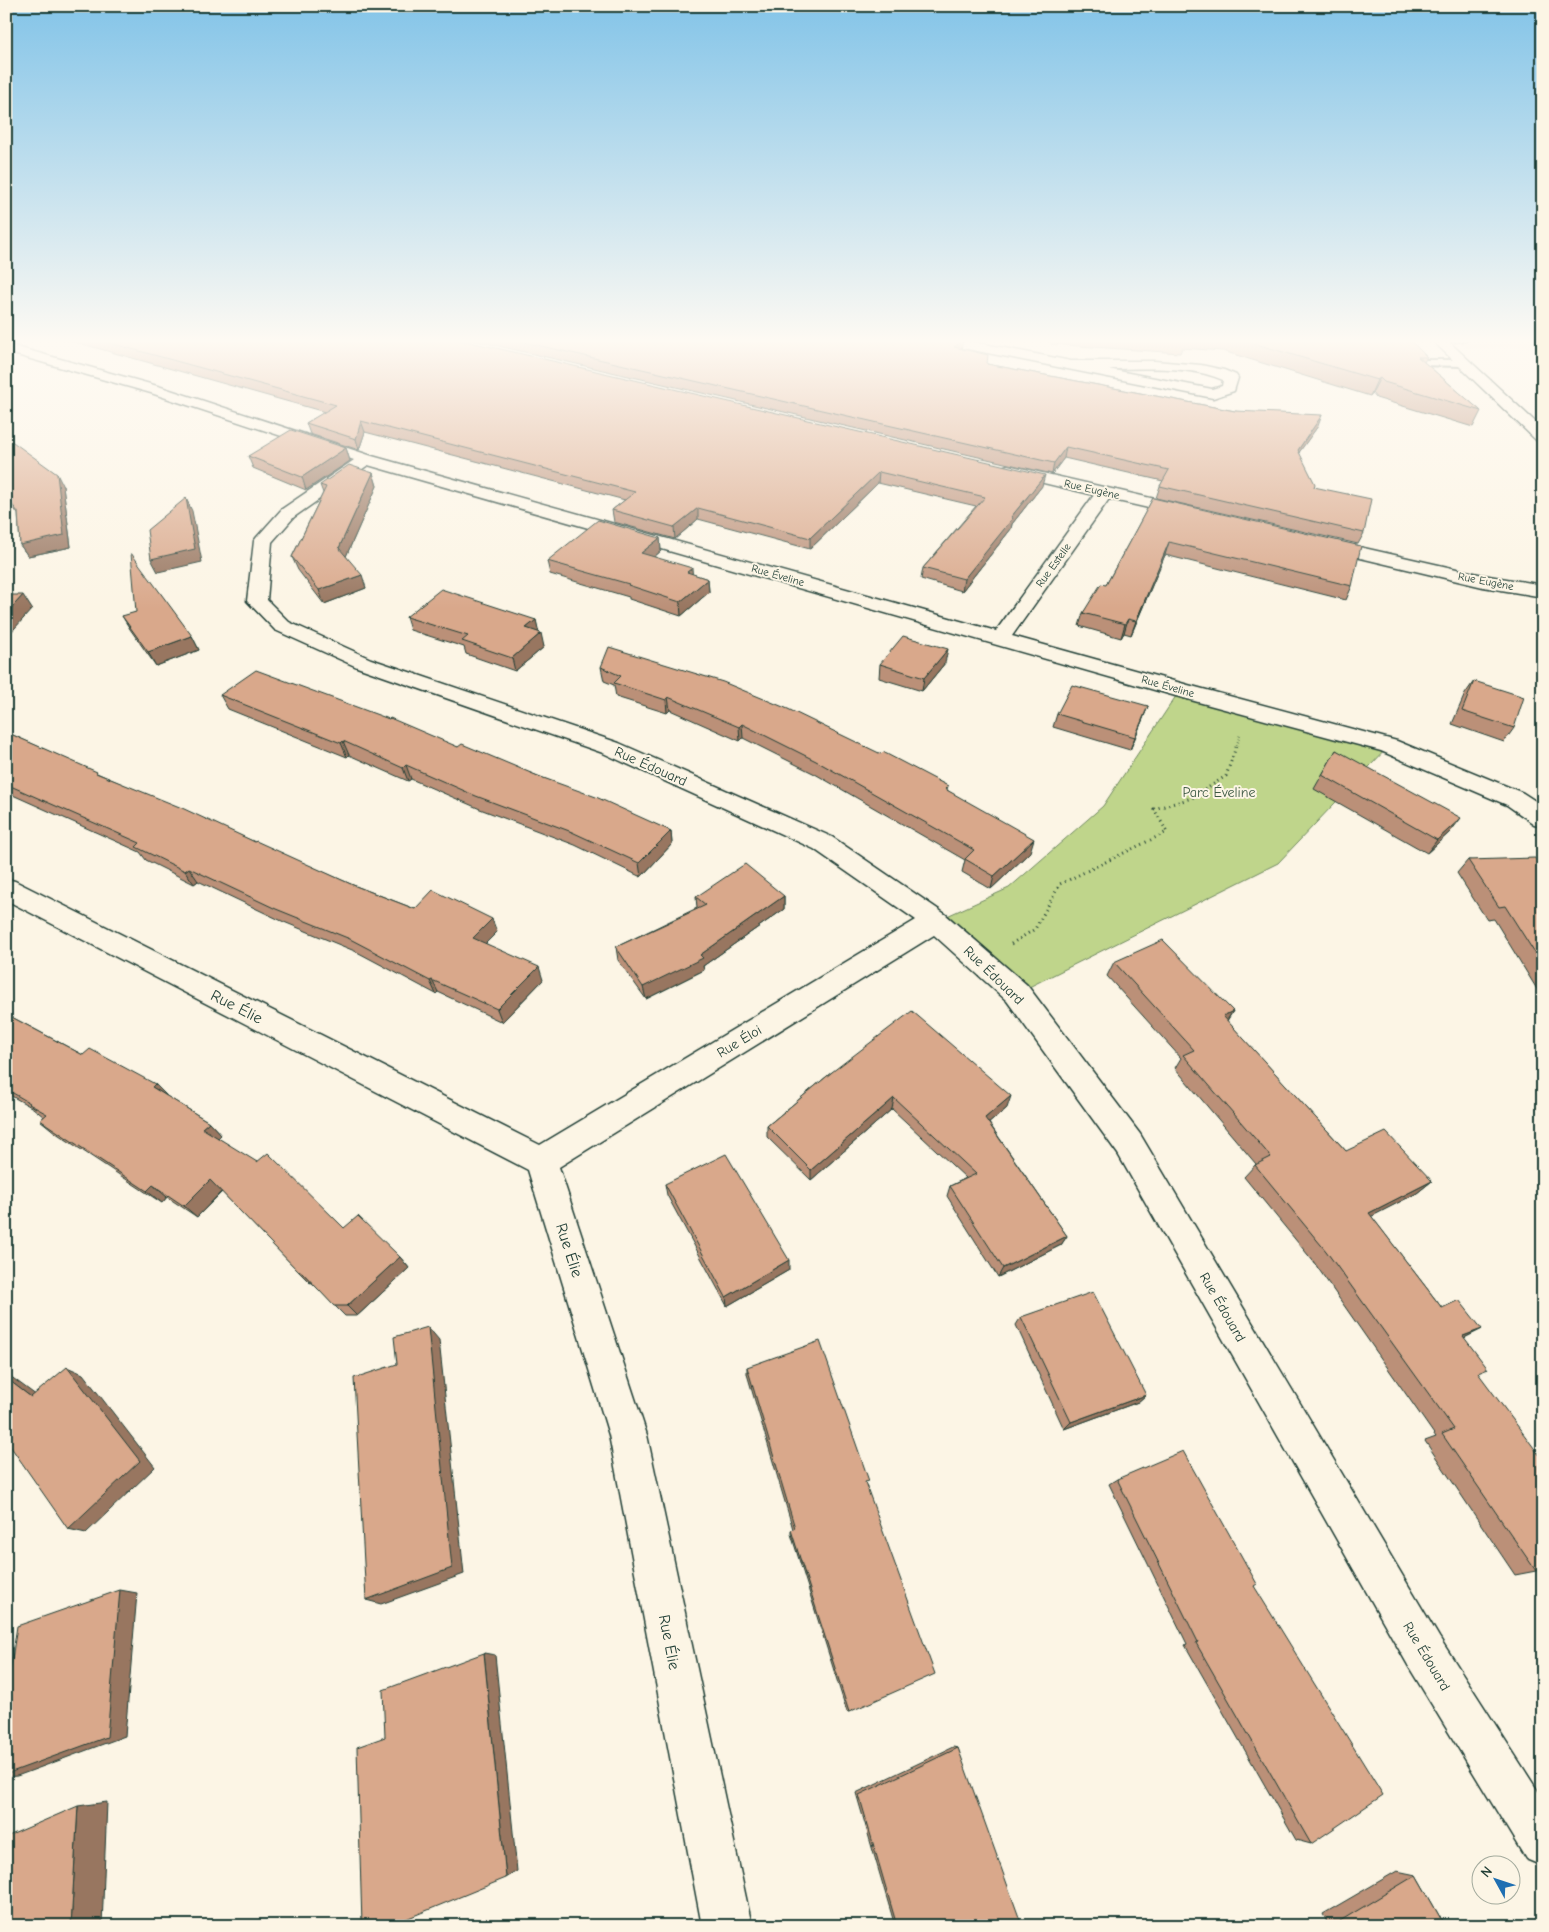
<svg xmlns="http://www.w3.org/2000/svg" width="1549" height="1932" font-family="'Comic Neue',sans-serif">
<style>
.built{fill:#f2deca}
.green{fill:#bfd58b;stroke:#6f8960}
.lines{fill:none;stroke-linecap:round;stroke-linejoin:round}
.service-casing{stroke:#1f3d34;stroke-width:4}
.minor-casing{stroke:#1f3d34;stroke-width:3}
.path-far1{stroke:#1f3d34;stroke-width:2.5;stroke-dasharray:0.5 2.5;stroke-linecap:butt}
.path{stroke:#1f3d34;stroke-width:3;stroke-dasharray:1 4;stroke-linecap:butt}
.service{fill:#fcf5e5;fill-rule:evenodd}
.minor{fill:#fcf5e5;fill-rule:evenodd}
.wall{fill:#bb9078;stroke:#1f3d34}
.shaded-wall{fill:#987661;stroke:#1f3d34}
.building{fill:#d9a88b;stroke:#1f3d34}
.labels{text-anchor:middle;stroke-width:4;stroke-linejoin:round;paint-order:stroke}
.far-street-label{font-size:11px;fill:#1f3d34;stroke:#fcf5e5}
.street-label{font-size:14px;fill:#1f3d34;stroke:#fcf5e5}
.park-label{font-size:14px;fill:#3f5b45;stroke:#fcf5e5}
.near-street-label{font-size:16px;fill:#1f3d34;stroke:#fcf5e5}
</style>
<rect width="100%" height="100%" fill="#fcf5e5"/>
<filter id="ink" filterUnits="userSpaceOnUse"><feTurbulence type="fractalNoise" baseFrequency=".02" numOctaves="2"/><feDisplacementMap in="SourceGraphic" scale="10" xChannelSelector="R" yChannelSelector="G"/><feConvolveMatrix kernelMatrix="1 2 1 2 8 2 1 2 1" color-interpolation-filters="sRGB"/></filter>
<g filter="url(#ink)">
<!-- built -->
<path class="built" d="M 1455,338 L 1543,338 L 1543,347 L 1466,348 Z"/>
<!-- green -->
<path class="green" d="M 1180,690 L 1389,746 L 1278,863 L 1017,993 L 936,921 L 1009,888 L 1103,806 Z"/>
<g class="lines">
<!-- service casing -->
<g class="service-casing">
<g id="service">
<path d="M 1433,338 L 1470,338 L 1465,341 L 1438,342 L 1434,341 Z"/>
<path d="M 1419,360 L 1464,360 L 1469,363 L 1464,366 L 1415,365 L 1414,363 L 1415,361 Z"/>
</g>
</g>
<!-- minor casing -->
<g class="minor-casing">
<g id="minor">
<path d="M 925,338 L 953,338 L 1071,361 L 1155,361 L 1201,365 L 1224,370 L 1236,375 L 1238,378 L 1234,391 L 1213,398 L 932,342 ZM 1108,369 C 1145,369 1189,365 1223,380 L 1222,386 L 1212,389 Z"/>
<path d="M 1430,338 L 1445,338 L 1543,429 L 1543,443 L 1537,441 Z"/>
<path d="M 6,344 L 161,387 L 372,456 L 996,631 L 1094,495 L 1002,473 L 1000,470 L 1002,467 L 1008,465 L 1194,508 L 1197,512 L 1194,516 L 1188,517 L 1109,499 L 1012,636 L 1188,685 L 1397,741 L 1523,793 L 1543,806 L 1543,826 L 1534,824 L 1507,805 L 1381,751 L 1172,695 L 368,465 L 294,517 L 272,542 L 267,600 L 289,622 L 371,659 L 619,743 L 832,837 L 945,914 L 1027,985 L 1140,1134 L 1439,1637 L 1543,1799 L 1543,1866 L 1526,1859 L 1409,1667 L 1118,1154 L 1007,1001 L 934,935 L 559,1167 L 647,1435 L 752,1926 L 702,1926 L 609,1435 L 528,1170 L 6,900 L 6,879 L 15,881 L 540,1145 L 916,920 L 814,849 L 603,753 L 357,667 L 275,630 L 247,601 L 254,541 L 257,537 L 282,509 L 354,460 L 151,393 L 6,352 Z"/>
<path d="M 1324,539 L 1483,575 L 1543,585 L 1543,597 L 1483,587 L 1318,548 L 1315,544 L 1318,540 Z"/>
</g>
</g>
<!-- path-far1 -->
<path class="path-far1" d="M 1237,745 L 1240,735"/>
<!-- path -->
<path class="path" d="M 1011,944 L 1035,929 L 1060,884 L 1167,832 L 1154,809 L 1192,798 L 1226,776 L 1237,744"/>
<!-- service -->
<use href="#service" class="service"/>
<!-- minor -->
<use href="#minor" class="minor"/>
</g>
<!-- wall -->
<g class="wall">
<path d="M 61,338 L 453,338 L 1042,486 L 1012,524 L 1011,529 L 962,591 L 921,579 L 923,568 L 976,506 L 878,483 L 810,549 L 698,519 L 675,539 L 614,522 L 612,510 L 625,500 L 365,432 L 359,450 L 310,434 L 306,423 L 325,412 Z"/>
<path d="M 464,338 L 955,338 L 961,349 L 987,364 L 1235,411 L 1318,426 L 1299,452 L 1314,487 L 1364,533 L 1358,544 L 1156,498 L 1160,486 L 1163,481 L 1064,458 L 1052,474 Z"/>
<path d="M 1052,338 L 1408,338 L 1427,357 L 1424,362 L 1481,411 L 1473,427 L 1376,398 L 1372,393 L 1370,396 L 1223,351 L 1182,348 L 1180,353 L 1051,344 Z"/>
<path d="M 6,437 L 63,486 L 71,547 L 28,556 L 20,545 L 18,514 L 6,498 Z"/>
<path d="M 346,448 L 350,461 L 306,490 L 253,468 L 248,456 Z"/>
<path d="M 373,473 L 377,486 L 346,556 L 366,588 L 324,604 L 298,570 L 292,557 L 323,493 L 320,485 Z"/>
<path d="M 1153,498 L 1352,586 L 1346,600 L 1165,555 L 1131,635 L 1124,633 L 1121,638 L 1079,626 L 1083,613 L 1106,585 Z"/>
<path d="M 660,538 L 661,551 L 654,557 L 692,574 L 708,579 L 709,592 L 681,616 L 629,599 L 629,597 L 550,574 L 547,561 Z"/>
<path d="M 122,616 L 192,636 L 199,650 L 156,666 L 130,629 Z"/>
<path d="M 406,617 L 536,620 L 538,632 L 544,647 L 515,671 L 466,654 L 464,647 L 410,630 Z"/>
<path d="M 945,663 L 922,691 L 879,678 L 880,664 Z"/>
<path d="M 601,667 L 948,786 L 947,790 L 1030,852 L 991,889 L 962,872 L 965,860 L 815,774 L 743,738 L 740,741 L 670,710 L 667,713 L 616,697 L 614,685 L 604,681 Z"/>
<path d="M 1474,681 L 1514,728 L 1504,742 L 1452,724 L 1465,694 Z"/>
<path d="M 220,695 L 458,747 L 538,776 L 671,831 L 672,844 L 641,877 L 575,845 L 480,809 L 411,779 L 408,781 L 349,755 L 347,757 L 228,709 Z"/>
<path d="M 1148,706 L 1130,750 L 1053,727 L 1057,714 Z"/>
<path d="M 6,732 L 99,774 L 353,885 L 415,909 L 497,932 L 485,943 L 543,980 L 502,1022 L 438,992 L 436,994 L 357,952 L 284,922 L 198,881 L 194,884 L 146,860 L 140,852 L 6,792 Z"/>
<path d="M 1336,750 L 1451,831 L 1427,853 L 1314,789 Z"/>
<path d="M 1468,860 L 1543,868 L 1543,999 L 1494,919 L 1487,920 L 1457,873 Z"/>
<path d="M 784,896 L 784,909 L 703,966 L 704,970 L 646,999 L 618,960 L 616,947 L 697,908 L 696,897 Z"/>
<path d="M 1114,962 L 1233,1011 L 1227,1021 L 1346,1151 L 1432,1181 L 1417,1193 L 1371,1216 L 1442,1308 L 1482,1329 L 1464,1338 L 1478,1373 L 1536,1571 L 1515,1575 L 1425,1441 L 1436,1437 L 1313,1261 L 1244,1177 L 1256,1164 L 1175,1068 L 1181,1058 L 1107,976 Z"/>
<path d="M 6,1014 L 83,1055 L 168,1097 L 209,1122 L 221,1135 L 218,1138 L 344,1228 L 400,1257 L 409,1268 L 357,1316 L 345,1316 L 311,1282 L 310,1283 L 222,1192 L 197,1217 L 167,1197 L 162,1203 L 56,1133 L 40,1120 L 44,1117 L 33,1108 L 6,1093 Z"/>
<path d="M 832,1072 L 1007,1108 L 989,1123 L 1067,1236 L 1061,1245 L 998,1277 L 947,1196 L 950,1186 L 966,1178 L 892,1109 L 811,1180 L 767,1137 L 767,1126 Z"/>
<path d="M 665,1184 L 789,1270 L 727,1306 L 667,1195 Z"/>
<path d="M 1021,1317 L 1146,1395 L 1138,1402 L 1064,1429 L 1016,1325 Z"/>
<path d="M 747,1367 L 867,1486 L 849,1712 L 847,1712 L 791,1534 L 791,1530 L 793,1529 L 747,1374 Z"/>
<path d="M 1117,1479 L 1254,1586 L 1311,1844 L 1296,1840 L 1185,1645 L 1187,1644 L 1109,1484 Z"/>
<path d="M 953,1747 L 958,1748 L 1010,1926 L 895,1926 L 856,1793 Z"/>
<path d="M 1397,1871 L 1416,1875 L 1445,1926 L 1329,1926 L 1323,1914 Z"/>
</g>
<!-- shaded-wall -->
<g class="shaded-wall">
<path d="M 963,340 L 961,350 L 954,347 Z"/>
<path d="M 1380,378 L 1372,393 L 1370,396 L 1377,380 Z"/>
<path d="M 1322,415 L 1318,426 L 1293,461 L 1298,450 Z"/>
<path d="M 361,421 L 365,432 L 359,450 L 356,439 Z"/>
<path d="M 1066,447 L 1064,458 L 1052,474 L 1054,463 Z"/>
<path d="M 346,448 L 350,461 L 306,490 L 302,477 Z"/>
<path d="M 879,472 L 878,483 L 810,549 L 810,538 Z"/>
<path d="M 373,473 L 377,486 L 344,561 L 339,548 Z"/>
<path d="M 57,474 L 63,486 L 71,547 L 28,556 L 20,545 Z"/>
<path d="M 1045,475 L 1042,486 L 1012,524 L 1011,529 L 962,591 L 964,579 L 1011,517 Z"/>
<path d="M 186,498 L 192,511 L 202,562 L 158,572 L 151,559 Z"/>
<path d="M 698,508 L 698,519 L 675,539 L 674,527 Z"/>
<path d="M 660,538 L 661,551 L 643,566 L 641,553 Z"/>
<path d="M 1169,542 L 1165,555 L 1131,635 L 1136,621 Z"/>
<path d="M 692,568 L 693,581 L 687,572 Z"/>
<path d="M 362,575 L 366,588 L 324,604 L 319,590 Z"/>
<path d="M 708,579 L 709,592 L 681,616 L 680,602 Z"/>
<path d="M 23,595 L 32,609 L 6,638 L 6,614 Z"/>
<path d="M 1128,619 L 1124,633 L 1121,638 L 1125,624 Z"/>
<path d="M 536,620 L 539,633 L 526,628 Z"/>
<path d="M 541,633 L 544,647 L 515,671 L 512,658 Z"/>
<path d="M 192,636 L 199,650 L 156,666 L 148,652 Z"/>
<path d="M 948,649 L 945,663 L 922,691 L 924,678 Z"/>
<path d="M 668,697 L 670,710 L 667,713 L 666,700 Z"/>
<path d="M 1148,706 L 1143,719 L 1130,750 L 1135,737 Z"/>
<path d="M 742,724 L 743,738 L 740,741 L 739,727 Z"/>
<path d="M 343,741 L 349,755 L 347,757 L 341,743 Z"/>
<path d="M 406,765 L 411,779 L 408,781 L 403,768 Z"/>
<path d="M 1461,818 L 1451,831 L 1427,853 L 1437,840 Z"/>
<path d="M 671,831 L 672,844 L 641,877 L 639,863 Z"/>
<path d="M 1034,839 L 1030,852 L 991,889 L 994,876 Z"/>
<path d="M 189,868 L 198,881 L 194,884 L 185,871 Z"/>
<path d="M 784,896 L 784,909 L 703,966 L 704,970 L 646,999 L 643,987 L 700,955 Z"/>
<path d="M 492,919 L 497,932 L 478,951 L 473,938 Z"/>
<path d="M 539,967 L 543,980 L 502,1022 L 497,1009 Z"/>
<path d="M 432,980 L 438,992 L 436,994 L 430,981 Z"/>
<path d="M 1233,1011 L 1224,1025 L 1223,1016 Z"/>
<path d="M 155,1084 L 168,1097 L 152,1087 Z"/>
<path d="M 1011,1096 L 1007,1108 L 981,1130 L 985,1118 Z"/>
<path d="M 894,1098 L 892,1109 L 811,1180 L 811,1170 Z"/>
<path d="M 209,1122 L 221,1135 L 215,1141 L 202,1128 Z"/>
<path d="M 210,1180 L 222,1191 L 197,1217 L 184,1206 Z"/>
<path d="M 1432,1181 L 1417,1193 L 1355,1225 L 1369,1213 Z"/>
<path d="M 153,1185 L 167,1197 L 162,1203 L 147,1191 Z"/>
<path d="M 1067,1236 L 1061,1245 L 998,1277 L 1003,1268 Z"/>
<path d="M 400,1257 L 409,1268 L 357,1316 L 347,1306 Z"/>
<path d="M 789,1260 L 789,1270 L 727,1306 L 726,1297 Z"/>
<path d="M 301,1271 L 312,1282 L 310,1283 L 299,1272 Z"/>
<path d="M 428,1327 L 439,1340 L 464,1574 L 381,1604 L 366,1600 Z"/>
<path d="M 1482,1329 L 1464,1338 L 1463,1336 Z"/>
<path d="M 67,1367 L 83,1374 L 155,1467 L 86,1533 L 68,1529 Z"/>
<path d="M 6,1373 L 48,1404 L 31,1397 L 6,1378 Z"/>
<path d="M 1146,1395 L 1138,1402 L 1064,1429 L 1071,1422 Z"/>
<path d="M 120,1590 L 137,1593 L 125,1736 L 17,1776 L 6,1777 L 6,1774 Z"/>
<path d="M 484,1653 L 495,1655 L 517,1871 L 506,1878 Z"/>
<path d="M 107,1802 L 102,1926 L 71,1926 L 78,1806 Z"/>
</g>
<!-- building -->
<g class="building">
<path d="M 92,338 L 453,338 L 1045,475 L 1011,517 L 1013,518 L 964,579 L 923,568 L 985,497 L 879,472 L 810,538 L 698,508 L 674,527 L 612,510 L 635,492 L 361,421 L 356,439 L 306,423 L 336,405 Z"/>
<path d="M 506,338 L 955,338 L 963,340 L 954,347 L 988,355 L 987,364 L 1235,411 L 1322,415 L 1298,450 L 1315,484 L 1314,487 L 1371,499 L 1364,533 L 1160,486 L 1169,470 L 1066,447 L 1054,463 Z"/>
<path d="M 1236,338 L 1408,338 L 1427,357 L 1418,357 L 1481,411 L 1384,382 L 1380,378 L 1377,380 Z"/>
<path d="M 291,430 L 346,448 L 302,477 L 248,456 Z"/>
<path d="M 6,437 L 57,474 L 64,535 L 20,545 L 18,512 L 6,497 Z"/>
<path d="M 349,465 L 373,473 L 339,548 L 362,575 L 319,590 L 292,557 L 326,487 L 320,485 Z"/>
<path d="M 186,498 L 195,549 L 151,559 L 147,530 Z"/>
<path d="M 1153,498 L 1361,546 L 1352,586 L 1169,542 L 1136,621 L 1128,619 L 1125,624 L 1083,613 L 1101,584 L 1106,585 Z"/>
<path d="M 598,520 L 660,538 L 641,553 L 692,568 L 687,572 L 708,579 L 680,602 L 628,585 L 629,584 L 547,561 Z"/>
<path d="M 131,553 L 192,636 L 148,652 L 122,616 L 136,612 Z"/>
<path d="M 441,589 L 536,620 L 526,628 L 541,633 L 512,658 L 462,641 L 468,636 L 406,617 Z"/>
<path d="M 6,595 L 23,595 L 6,614 Z"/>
<path d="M 903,636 L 948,649 L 924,678 L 880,664 Z"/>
<path d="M 609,647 L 723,682 L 788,709 L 881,754 L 883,752 L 948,786 L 945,789 L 1034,839 L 994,876 L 965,859 L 974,850 L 816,761 L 742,724 L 739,727 L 668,697 L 666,700 L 614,683 L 621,676 L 601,667 Z"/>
<path d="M 256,670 L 389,719 L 390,718 L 458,747 L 462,744 L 538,776 L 596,797 L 671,831 L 639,863 L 572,832 L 476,796 L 406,765 L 403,768 L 343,741 L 341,743 L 220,695 Z"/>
<path d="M 1474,681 L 1524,697 L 1514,728 L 1462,711 Z"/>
<path d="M 1072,685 L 1148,706 L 1135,737 L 1057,714 Z"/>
<path d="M 6,732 L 97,772 L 96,773 L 182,808 L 255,842 L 256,841 L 353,885 L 415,909 L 433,890 L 492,919 L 473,938 L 539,967 L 497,1009 L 432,980 L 430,981 L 350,939 L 276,909 L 189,868 L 185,871 L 136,847 L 140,843 L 6,784 Z"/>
<path d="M 1336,750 L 1461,818 L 1437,840 L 1322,775 Z"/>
<path d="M 1535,858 L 1543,868 L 1543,966 L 1505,906 L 1499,907 L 1468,860 Z"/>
<path d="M 745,864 L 784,896 L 700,955 L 703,958 L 643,987 L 616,947 L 706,905 L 696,897 Z"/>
<path d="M 1163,940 L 1233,1011 L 1223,1016 L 1346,1151 L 1386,1132 L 1432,1181 L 1369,1213 L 1442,1308 L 1459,1300 L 1482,1329 L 1463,1336 L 1488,1369 L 1478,1373 L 1543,1460 L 1543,1568 L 1536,1571 L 1442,1434 L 1454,1429 L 1326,1251 L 1255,1165 L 1271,1157 L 1183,1055 L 1194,1050 L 1114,962 Z"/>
<path d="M 912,1011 L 1011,1096 L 985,1118 L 1067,1236 L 1003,1268 L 950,1186 L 976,1174 L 894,1098 L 811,1170 L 767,1126 L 832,1072 Z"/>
<path d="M 6,1014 L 83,1055 L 90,1049 L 155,1084 L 152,1087 L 209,1122 L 202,1128 L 257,1162 L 268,1153 L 344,1228 L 358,1216 L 400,1257 L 347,1306 L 334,1306 L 301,1271 L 299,1272 L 210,1180 L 184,1206 L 153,1185 L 147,1191 L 40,1120 L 47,1114 L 29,1104 L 30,1103 L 6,1089 Z"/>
<path d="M 726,1154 L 789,1260 L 726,1297 L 665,1184 Z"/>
<path d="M 1093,1292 L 1146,1395 L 1071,1422 L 1021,1317 Z"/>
<path d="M 428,1327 L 452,1568 L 366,1600 L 354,1378 L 397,1364 L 394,1337 Z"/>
<path d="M 820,1341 L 869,1481 L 865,1482 L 935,1674 L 849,1712 L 791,1530 L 795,1528 L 747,1367 Z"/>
<path d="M 67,1367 L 140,1461 L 68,1529 L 6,1440 L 6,1378 L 31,1397 Z"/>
<path d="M 1183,1451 L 1257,1584 L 1254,1586 L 1383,1795 L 1311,1844 L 1196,1643 L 1198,1642 L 1117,1479 Z"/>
<path d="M 120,1590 L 107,1737 L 6,1774 L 6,1699 L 17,1626 Z"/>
<path d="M 484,1653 L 506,1878 L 389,1926 L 362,1926 L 357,1747 L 385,1737 L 383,1690 Z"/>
<path d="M 958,1748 L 1020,1920 L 1010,1926 L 897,1926 L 859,1795 Z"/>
<path d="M 78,1806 L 71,1926 L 6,1926 L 6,1837 Z"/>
<path d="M 1416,1875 L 1445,1926 L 1343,1926 L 1340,1921 Z"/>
</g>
</g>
<!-- sky -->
<linearGradient id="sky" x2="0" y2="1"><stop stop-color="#83c4e8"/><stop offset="0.56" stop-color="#fefaf3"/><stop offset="1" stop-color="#fefaf3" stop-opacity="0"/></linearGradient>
<rect width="1549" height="609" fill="url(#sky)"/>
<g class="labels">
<!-- far-street labels -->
<g class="far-street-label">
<text transform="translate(1092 489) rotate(13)" y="4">Rue Eugène</text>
<text transform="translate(1053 565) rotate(-54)" y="4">Rue Estelle</text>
<text transform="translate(778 575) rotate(16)" y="4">Rue Éveline</text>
<text transform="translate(1486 581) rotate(11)" y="4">Rue Eugène</text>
<text transform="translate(1168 686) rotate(16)" y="4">Rue Éveline</text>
</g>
<!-- street labels -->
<g class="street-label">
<text transform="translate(651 766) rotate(24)" y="5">Rue Édouard</text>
<text transform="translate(994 975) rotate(44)" y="5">Rue Édouard</text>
<text transform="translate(739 1041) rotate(-31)" y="5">Rue Éloi</text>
<text transform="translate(1223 1307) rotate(60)" y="5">Rue Édouard</text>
<text transform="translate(1427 1656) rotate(59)" y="5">Rue Édouard</text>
</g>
<!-- park labels -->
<g class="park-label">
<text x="1219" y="797">Parc Éveline</text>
</g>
<!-- near-street labels -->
<g class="near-street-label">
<text transform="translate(237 1006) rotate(27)" y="6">Rue Élie</text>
<text transform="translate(570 1250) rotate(72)" y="6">Rue Élie</text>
<text transform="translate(670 1642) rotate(79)" y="6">Rue Élie</text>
</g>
</g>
<!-- margin -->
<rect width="1549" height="1932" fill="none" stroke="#fcf5e5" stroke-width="25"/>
<rect x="12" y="12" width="1524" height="1907" fill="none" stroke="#1f3d34" stroke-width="2" filter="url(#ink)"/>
<!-- north arrow -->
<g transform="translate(1496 1880) rotate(310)"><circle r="24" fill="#fcf5e5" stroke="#a4ab9e"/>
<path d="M0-4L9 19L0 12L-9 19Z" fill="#1f6fb2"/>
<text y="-8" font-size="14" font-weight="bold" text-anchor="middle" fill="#1f3d34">N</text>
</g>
</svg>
